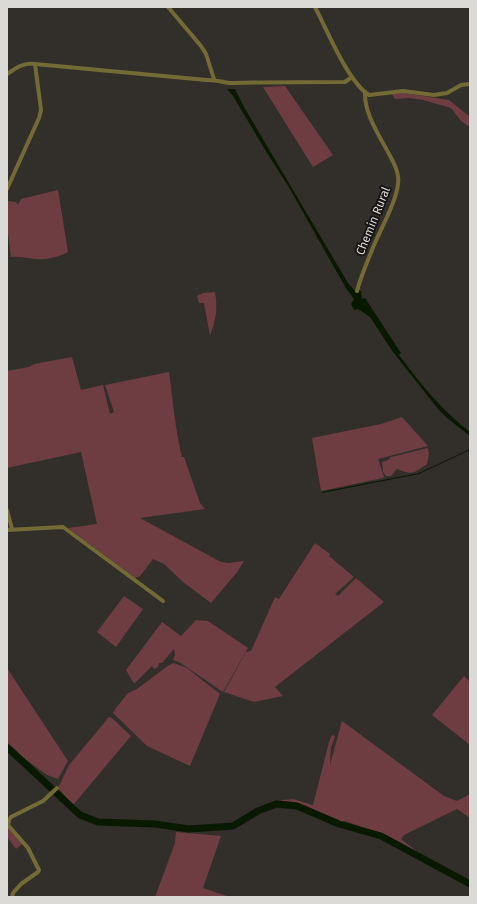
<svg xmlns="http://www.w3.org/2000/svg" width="477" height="904" font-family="'Fira Sans',sans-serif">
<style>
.green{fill:#6e3d42}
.water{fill:#091900}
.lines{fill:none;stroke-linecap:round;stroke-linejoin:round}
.river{stroke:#091900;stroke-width:7}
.minor{stroke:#726b35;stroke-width:4}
.labels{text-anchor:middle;stroke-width:4;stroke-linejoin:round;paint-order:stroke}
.street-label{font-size:12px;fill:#dcdad7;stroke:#181614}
</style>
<rect width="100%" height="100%" fill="#322e2a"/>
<!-- green -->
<g class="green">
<path d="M 285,86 L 333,155 L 313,167 L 263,87 Z"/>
<path d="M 404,93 L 449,100 L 470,117 L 470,127 L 461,121 L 451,108 L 423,100 L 409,98 L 395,99 L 392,94 Z"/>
<path d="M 58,190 L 68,252 C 59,257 46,260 37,259 C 28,259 20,256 11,257 L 7,226 L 7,201 L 16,202 L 18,205 L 21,199 Z"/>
<path d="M 215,292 C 218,310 216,319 210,336 L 204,303 L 199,303 L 197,296 L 203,293 Z"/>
<path d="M 72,357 L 81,390 L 103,385 L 110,414 L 114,412 L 105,385 L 169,372 C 173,400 175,429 182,457 L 184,457 L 200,503 L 205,509 L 140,518 L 221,562 L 229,563 L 244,561 L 238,571 L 211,603 L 183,582 L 164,564 L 153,559 L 140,576 L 135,578 L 68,528 L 97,524 L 81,452 L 7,468 L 7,371 L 29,367 L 34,364 Z"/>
<path d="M 402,417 L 428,446 L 378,459 L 384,477 L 383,478 L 321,491 L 312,438 L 381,424 Z"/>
<path d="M 428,448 L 429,454 L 427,464 C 413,474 412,475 397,469 L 391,476 L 386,476 L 383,472 L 382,462 L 388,460 L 391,457 Z"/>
<path d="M 315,543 L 330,554 L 329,556 L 354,577 L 335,594 L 338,596 L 356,578 L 384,602 L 275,687 L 283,696 L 254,702 L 224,692 L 246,652 L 251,651 L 275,597 L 279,599 Z"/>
<path d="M 124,596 L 143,609 L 116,647 L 97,632 Z"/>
<path d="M 196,620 L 208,621 L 248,648 L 223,692 L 179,662 L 173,660 L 175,655 L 174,649 L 162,663 L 159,663 L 158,667 L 154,669 L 152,666 L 135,683 L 133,682 L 126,670 L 162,622 L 181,636 Z"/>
<path d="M 174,663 L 187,668 L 220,694 L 190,766 L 147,746 L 113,713 L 116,708 L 128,693 L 137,689 L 169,665 Z"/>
<path d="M 7,668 L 68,761 L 58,779 L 47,775 L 9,747 L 7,742 Z"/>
<path d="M 464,676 L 470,682 L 470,745 L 432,715 Z"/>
<path d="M 109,717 L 112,718 L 131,736 L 73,805 L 58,788 L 69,765 Z"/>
<path d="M 342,721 L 444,796 L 457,801 L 470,794 L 470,818 L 457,809 L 404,835 L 401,839 L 421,855 L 388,836 L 345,821 L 342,822 L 294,802 L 281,801 L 283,800 L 293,799 L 313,805 L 329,742 L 332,735 L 335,736 L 331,748 L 330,765 Z"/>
<path d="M 7,825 L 22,844 L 16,849 L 7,837 Z"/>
<path d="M 176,832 L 221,836 L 203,888 L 227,896 L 227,897 L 155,897 L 175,843 Z"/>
</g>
<!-- water -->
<g class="water">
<path d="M 227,89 L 235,89 L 244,107 L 348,283 L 355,291 L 361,291 L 362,299 L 365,298 L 401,353 L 399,355 C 421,384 440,409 470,432 L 470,436 L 447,418 L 438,409 L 393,352 L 370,317 L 358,309 L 354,310 L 351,304 L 354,299 L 347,290 L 287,184 L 267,153 L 233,96 Z"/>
<path d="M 470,449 L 470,450 L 419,474 L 322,493 L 321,492 L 419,473 Z"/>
</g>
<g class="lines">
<!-- river -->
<path class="river" d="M 7,747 L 80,815 L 98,822 L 155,824 L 189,829 L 233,826 L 258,811 L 276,804 L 297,806 L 339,824 L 381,836 L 470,884"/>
<!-- minor -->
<g class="minor">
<path d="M 168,7 L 201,46 L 206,54 L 214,79"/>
<path d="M 315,7 C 327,30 348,82 369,95 L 403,91 L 434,95 L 447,93 L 461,85 L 470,84"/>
<path d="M 35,64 L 206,80 C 215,79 224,83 233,83 C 271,82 308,82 345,82 L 352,77"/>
<path d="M 7,74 C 18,67 22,63 35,64 L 41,110 L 39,118 L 7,189"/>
<path d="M 357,291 C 361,276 368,260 374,245 C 381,228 401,194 398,176 C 397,168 393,161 389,154 C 379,135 364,113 365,92"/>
<path d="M 7,510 L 12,529"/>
<path d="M 7,530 L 63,527 L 163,601"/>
<path d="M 12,897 L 13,893 L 21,884 L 38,872 L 39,870 L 28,848 L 8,825 L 9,820 L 11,817 L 43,801 L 57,788"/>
</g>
</g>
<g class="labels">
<!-- street labels -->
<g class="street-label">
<text transform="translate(373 221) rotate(-68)" y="4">Chemin Rural</text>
</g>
</g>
<!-- border -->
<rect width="477" height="904" fill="none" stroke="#dcdad7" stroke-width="16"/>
</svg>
